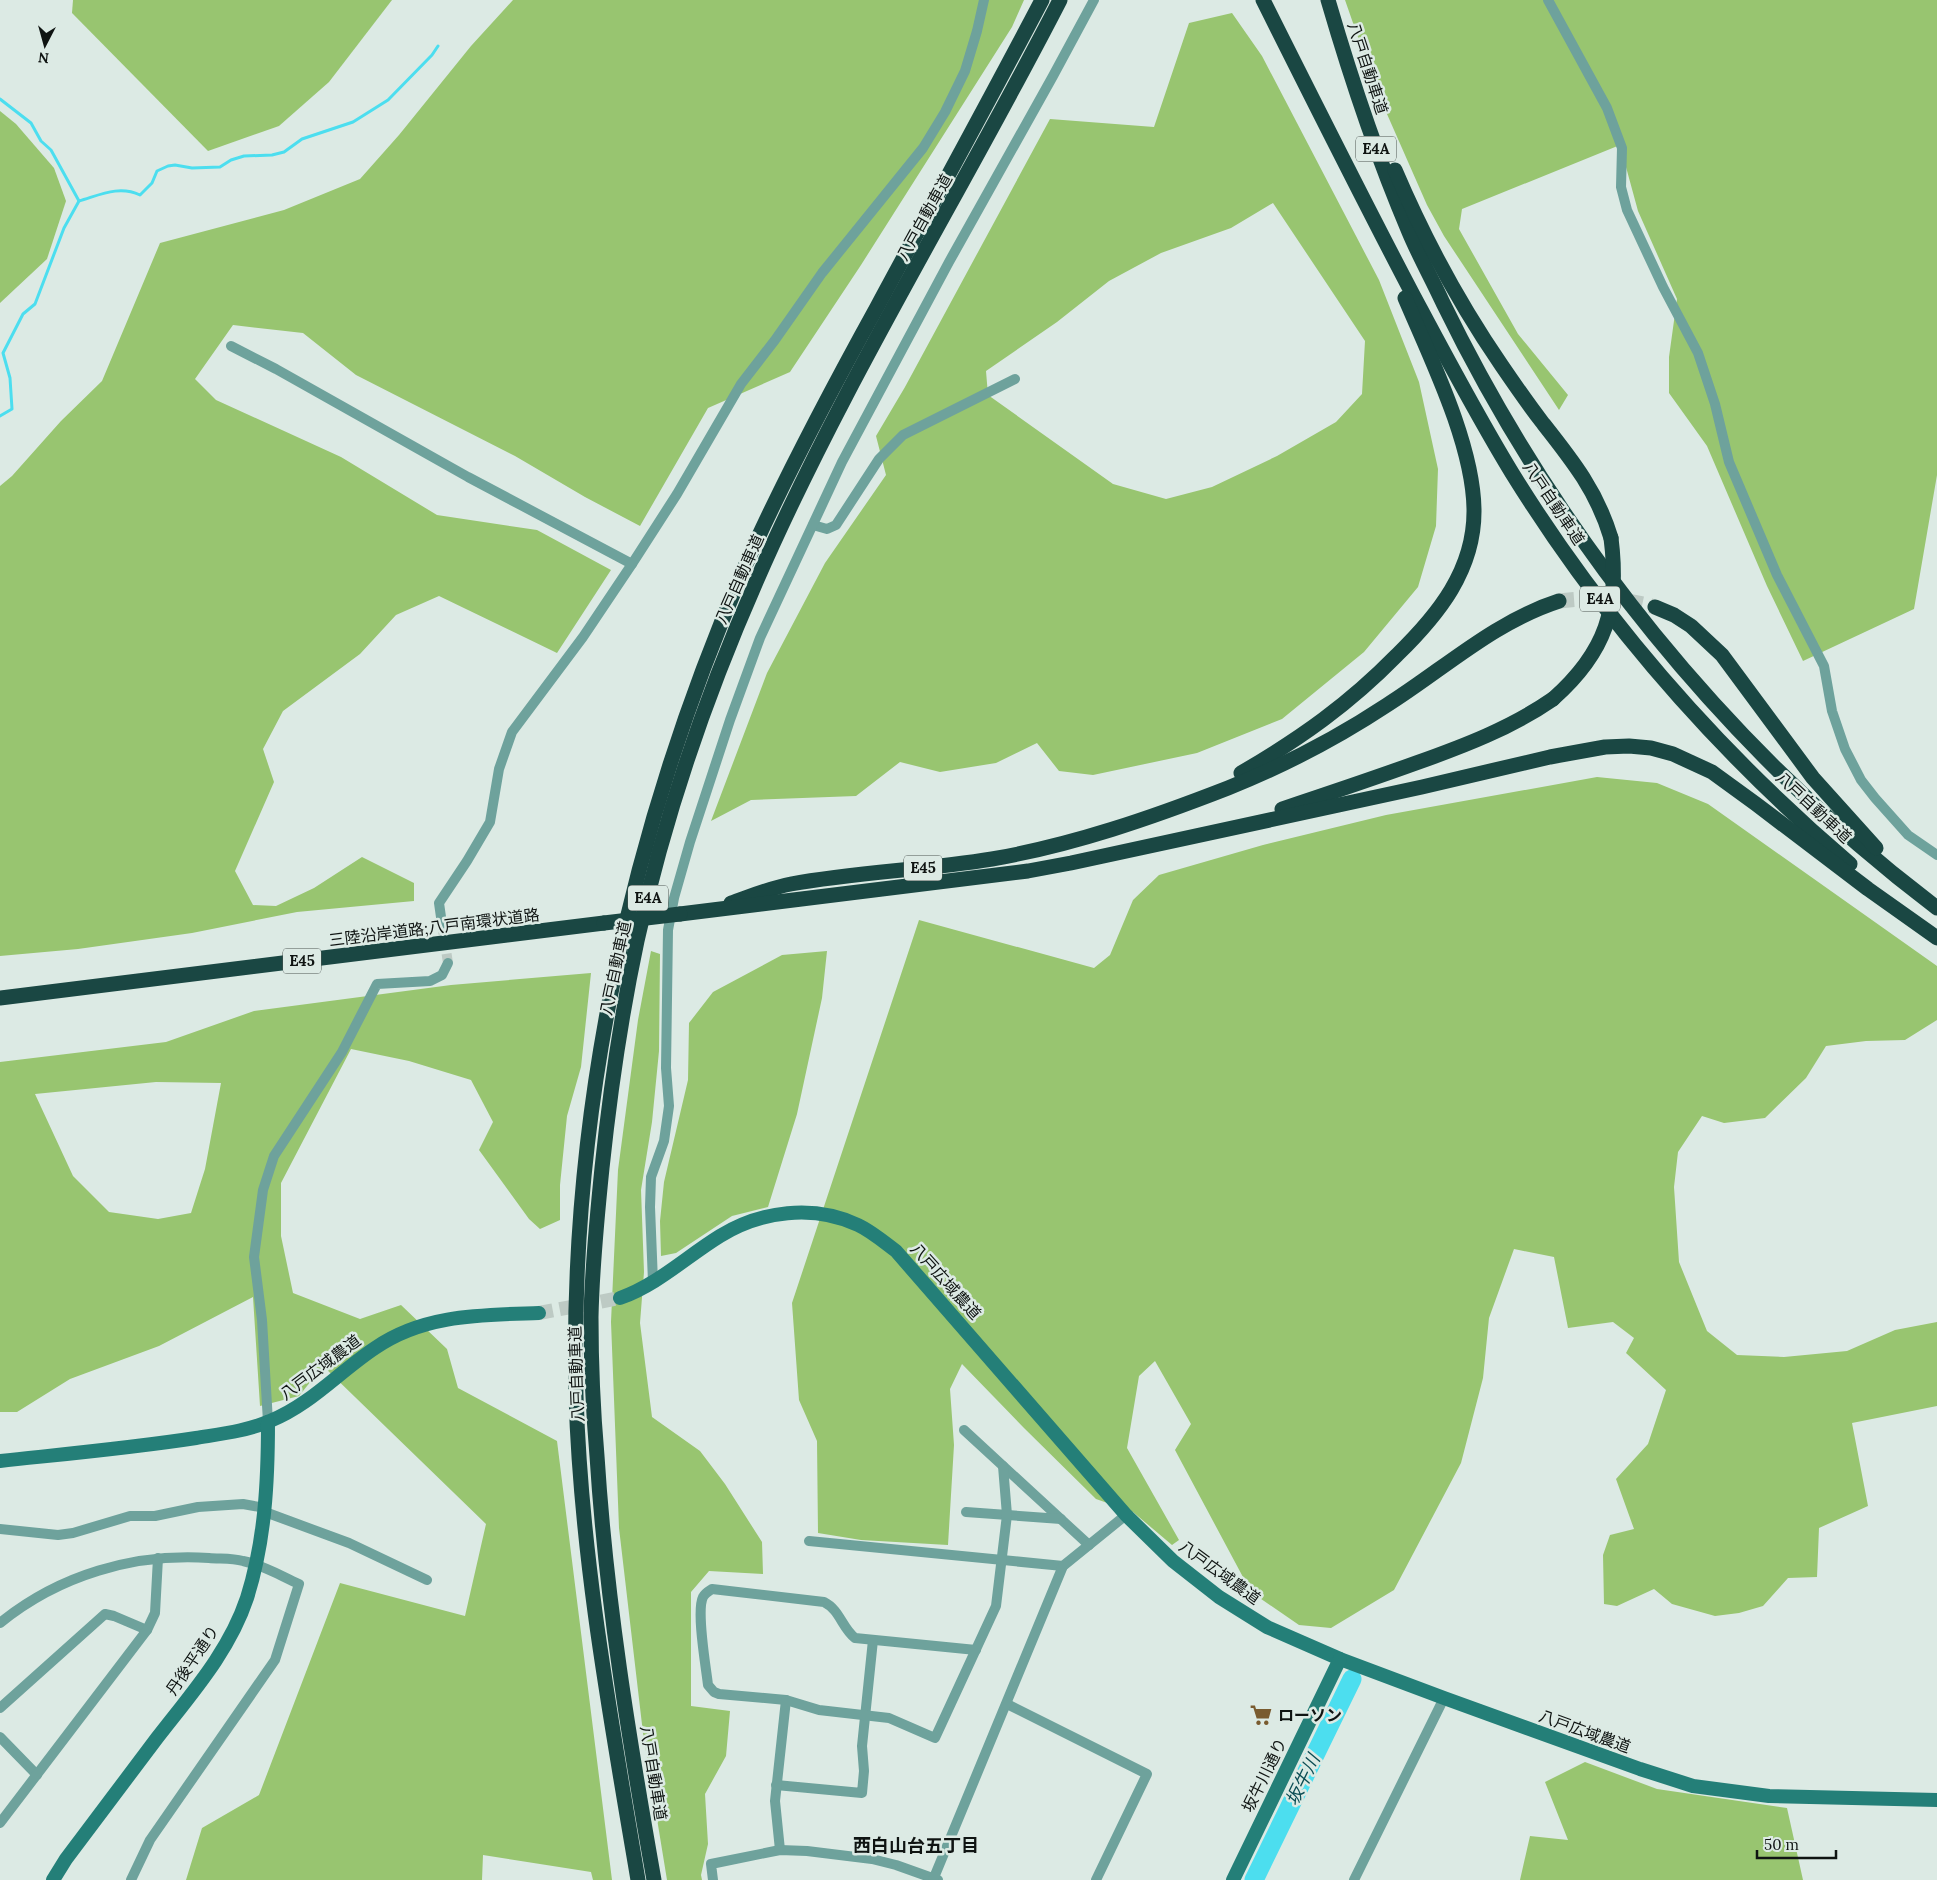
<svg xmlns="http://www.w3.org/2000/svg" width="1937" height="1880" font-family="Lora,'Noto Sans JP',serif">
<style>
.forest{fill:#98c570;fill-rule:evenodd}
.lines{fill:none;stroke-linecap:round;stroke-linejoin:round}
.stream{stroke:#4cdeef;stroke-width:3}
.river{stroke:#4cdeef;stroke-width:19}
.street-tunnel{stroke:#bdcac4;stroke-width:10;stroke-dasharray:10 5;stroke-linecap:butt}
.secondary-tunnel{stroke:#bdcac4;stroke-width:14;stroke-dasharray:14 7;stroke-linecap:butt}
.highway-tunnel{stroke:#bdcac4;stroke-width:15;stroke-dasharray:15 8;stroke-linecap:butt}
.street{stroke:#6ea29c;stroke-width:10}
.secondary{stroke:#247f78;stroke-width:14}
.highway{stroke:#1a4743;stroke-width:15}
.highway-bridge{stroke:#1a4743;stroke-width:15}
.labels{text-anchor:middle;stroke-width:5;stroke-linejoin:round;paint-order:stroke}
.shield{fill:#dceae4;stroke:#4c5451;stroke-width:1}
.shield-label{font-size:15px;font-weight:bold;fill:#0f1412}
.street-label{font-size:16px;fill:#0f1412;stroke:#dceae4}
.poi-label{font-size:16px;font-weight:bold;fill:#0f1412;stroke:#dceae4;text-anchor:start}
.water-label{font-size:18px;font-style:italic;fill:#0c4d54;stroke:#dceae4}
.neighbourhood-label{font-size:18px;font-weight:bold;fill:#0f1412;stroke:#dceae4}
</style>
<rect width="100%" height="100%" fill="#dceae4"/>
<!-- forest -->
<g class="forest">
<path d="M 73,0 L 392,0 L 329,82 L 279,126 L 208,151 L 72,13 Z"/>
<path d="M 513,0 L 1024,0 L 1012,27 L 861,265 L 790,372 L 708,408 L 640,526 L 585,497 L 515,456 L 356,375 L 303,333 L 233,325 L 195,379 L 216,400 L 341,457 L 437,515 L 537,530 L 611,570 L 557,653 L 439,596 L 396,615 L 360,654 L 283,711 L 263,749 L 274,782 L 235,871 L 253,905 L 276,906 L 314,888 L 362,857 L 414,883 L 414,901 L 297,912 L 192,933 L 78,949 L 0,956 L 0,486 L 12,476 L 61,421 L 102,381 L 160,243 L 284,210 L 360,179 L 399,135 L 471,46 Z"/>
<path d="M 1345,0 L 1937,0 L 1937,475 L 1914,609 L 1803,661 L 1767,586 L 1707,446 L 1669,393 L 1669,357 L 1677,299 L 1638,211 L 1620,145 L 1462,209 L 1459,229 L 1518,334 L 1568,395 L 1559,410 L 1444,236 L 1427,205 L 1376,89 Z"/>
<path d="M 1232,13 L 1262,56 L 1379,280 L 1419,382 L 1438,469 L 1436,526 L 1418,587 L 1364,652 L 1282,719 L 1197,753 L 1093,775 L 1059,771 L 1037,743 L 996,763 L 940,772 L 900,762 L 856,796 L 751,800 L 711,821 L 767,673 L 825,563 L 886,475 L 876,436 L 905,387 L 1050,119 L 1154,127 L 1189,23 ZM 1273,203 L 1365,341 L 1362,394 L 1336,422 L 1277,456 L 1212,487 L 1166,499 L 1113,484 L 988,395 L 986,371 L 1057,322 L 1109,281 L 1161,253 L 1231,228 Z"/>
<path d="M 0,111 L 16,124 L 54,168 L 66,201 L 47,259 L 0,303 Z"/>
<path d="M 1597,777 L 1657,783 L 1708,804 L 1937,966 L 1937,1020 L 1905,1040 L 1866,1041 L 1826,1046 L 1806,1078 L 1765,1118 L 1724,1123 L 1702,1116 L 1678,1152 L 1674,1187 L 1679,1262 L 1707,1331 L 1737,1355 L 1784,1357 L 1847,1351 L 1895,1330 L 1937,1322 L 1937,1406 L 1852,1423 L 1868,1506 L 1819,1528 L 1817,1577 L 1788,1578 L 1763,1606 L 1739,1613 L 1715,1616 L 1672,1604 L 1654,1589 L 1617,1606 L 1604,1604 L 1603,1555 L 1610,1535 L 1634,1529 L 1616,1479 L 1648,1444 L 1666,1390 L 1626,1353 L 1634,1338 L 1613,1322 L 1568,1328 L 1554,1257 L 1514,1249 L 1489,1318 L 1483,1378 L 1461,1463 L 1394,1590 L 1331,1628 L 1299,1625 L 1251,1592 L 1175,1450 L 1191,1424 L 1155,1361 L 1139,1376 L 1127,1448 L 1179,1540 L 1172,1545 L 1133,1512 L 1096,1499 L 1024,1428 L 962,1364 L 950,1389 L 954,1445 L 948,1545 L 861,1540 L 818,1533 L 817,1441 L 799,1400 L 792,1303 L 919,920 L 1094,968 L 1110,955 L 1133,900 L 1159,875 L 1263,845 L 1386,815 Z"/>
<path d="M 651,951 L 660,954 L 659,1051 L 652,1122 L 641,1190 L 644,1272 L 640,1323 L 652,1417 L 700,1451 L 725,1484 L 762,1542 L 763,1574 L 709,1571 L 691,1592 L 691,1706 L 730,1711 L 726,1756 L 705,1794 L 708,1844 L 701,1875 L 702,1880 L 667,1880 L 643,1733 L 619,1528 L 611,1322 L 618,1170 L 638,1020 Z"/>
<path d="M 827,951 L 822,998 L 797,1114 L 768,1207 L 732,1216 L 676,1253 L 661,1256 L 660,1221 L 664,1182 L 688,1080 L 689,1023 L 713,992 L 782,955 Z"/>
<path d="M 591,973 L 581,1067 L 567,1116 L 560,1185 L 560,1220 L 540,1229 L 529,1219 L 479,1150 L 493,1122 L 471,1080 L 409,1061 L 351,1049 L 281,1183 L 281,1236 L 293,1293 L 360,1319 L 401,1305 L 447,1349 L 458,1388 L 557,1441 L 612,1880 L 593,1880 L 591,1872 L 483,1855 L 482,1880 L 186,1880 L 202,1828 L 259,1795 L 340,1583 L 465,1616 L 486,1524 L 323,1366 L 299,1396 L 260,1406 L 253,1297 L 159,1346 L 70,1379 L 17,1412 L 0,1412 L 0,1062 L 166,1042 L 254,1011 L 451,985 ZM 156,1082 L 221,1083 L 205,1169 L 191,1213 L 158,1219 L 109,1212 L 73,1176 L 35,1094 Z"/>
<path d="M 1585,1762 L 1657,1789 L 1787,1808 L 1803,1880 L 1520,1880 L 1530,1836 L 1568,1840 L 1545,1782 Z"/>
</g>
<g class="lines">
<!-- stream -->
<g class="stream">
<path d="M 0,99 L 31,123 L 41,141 L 51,150 L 79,201"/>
<path d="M 0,416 L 12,409 L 10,378 L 3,353 L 23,314 L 35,304 L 64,228 L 79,201 C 100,195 119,185 140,195 L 152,183 L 157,171 L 168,166 L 175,165 L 192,168 L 220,167 L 231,160 L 244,156 L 272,155 L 284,152 L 302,139 L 353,122 L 388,100 L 432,55 L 438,46"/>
</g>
<!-- river -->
<path class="river" d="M 1254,1880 L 1352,1679"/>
<!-- street-tunnel -->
<path class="street-tunnel" d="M 442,924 L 448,963"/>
<!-- secondary-tunnel -->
<path class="secondary-tunnel" d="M 539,1313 L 620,1298"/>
<!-- highway-tunnel -->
<path class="highway-tunnel" d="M 1559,601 C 1592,597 1622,598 1655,607"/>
<!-- street -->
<g class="street">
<path d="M 1548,0 L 1607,108 L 1622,148 L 1621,187 L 1627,210 L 1663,287 L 1698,353 L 1715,404 L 1729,462 L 1777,575 L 1824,666 L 1832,711 L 1845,749 L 1861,780 L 1875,798 L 1908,835 L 1937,855"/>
<path d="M 231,346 L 276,369 L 468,477 L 632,564"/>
<path d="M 813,525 L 827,529 L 836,525 L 879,459 L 903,435 L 1015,379"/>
<path d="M 442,924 L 439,903 L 467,861 L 490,822 L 499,769 L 512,732 L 583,637 L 632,564 L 677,494 L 741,384 L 775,340 L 822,273 L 923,148 L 945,112 L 965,71 L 977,31 L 984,0"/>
<path d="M 653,1282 L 650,1207 L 651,1177 L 664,1141 L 669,1106 L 666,1068 L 668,930 L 674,898 L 690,842 L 730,720 L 760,638 L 842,462 L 949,262 L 1053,76 L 1094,0"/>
<path d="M 268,1422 L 262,1320 L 254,1257 L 263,1190 L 274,1156 L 342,1052 L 377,984 L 430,981 L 442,975 L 448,963"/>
<path d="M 964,1430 L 1089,1545"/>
<path d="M 265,1512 L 349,1543 L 427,1580"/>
<path d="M 966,1512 L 1061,1519"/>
<path d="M 0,1529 L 58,1535 L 73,1533 L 130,1516 L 155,1516 L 198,1507 L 243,1504 L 265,1508"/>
<path d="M 809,1541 L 1063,1566"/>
<path d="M 0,1623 C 59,1575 134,1553 209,1558 C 220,1559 232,1558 243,1561 C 263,1565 281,1576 299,1584 L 275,1660 L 150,1840 L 131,1880"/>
<path d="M 786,1700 L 719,1694 L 714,1692 L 708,1685 C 706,1667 696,1611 703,1597 C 705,1593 709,1591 712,1589 L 824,1602 C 840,1610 842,1628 855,1638 L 976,1650"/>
<path d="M 1007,1704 L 1147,1774 L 1096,1880"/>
<path d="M 0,1708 L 105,1614 L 114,1616 L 147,1630"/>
<path d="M 0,1737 L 37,1775"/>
<path d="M 776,1785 L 862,1793 L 864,1771 L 862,1746 L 873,1640"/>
<path d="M 0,1823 L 147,1630 L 155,1613 L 158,1558"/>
<path d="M 780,1850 L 775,1801 L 786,1700 L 819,1710 L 889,1718 L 935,1738 L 996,1606 L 1007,1515 L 1003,1466"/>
<path d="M 713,1880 L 711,1864 L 780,1850 L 807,1851 L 872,1859 L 896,1865 L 938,1880"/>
<path d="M 933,1880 L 1063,1566 L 1126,1515"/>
<path d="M 1354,1880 L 1444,1698"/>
</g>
<!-- secondary -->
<g class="secondary">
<path d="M 620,1298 C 657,1285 686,1257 720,1236 C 761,1211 813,1204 858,1225 C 871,1231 884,1242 896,1251 L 1126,1515 L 1173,1561 L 1219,1597 L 1267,1627 L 1340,1659 L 1444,1698 L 1640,1769 L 1693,1786 L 1769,1796 L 1937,1800"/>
<path d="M 0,1461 C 65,1454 131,1448 196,1438 C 220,1434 247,1431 270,1421 C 310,1405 339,1372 375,1348 C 424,1314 482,1315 539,1313"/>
<path d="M 53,1880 L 66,1859 C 96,1819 127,1778 157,1738 C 191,1694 229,1652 247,1598 C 265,1541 268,1482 268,1422"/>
<path d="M 1233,1880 L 1340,1659"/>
</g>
<!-- highway -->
<g class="highway">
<path d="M 1263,0 C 1312,98 1361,196 1412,293 C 1444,353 1476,414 1512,473 C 1603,620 1719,752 1850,864"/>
<path d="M 1328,0 C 1351,79 1377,157 1409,232 C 1419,256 1432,279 1443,303 C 1558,539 1727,749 1937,908"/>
<path d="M 1395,170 C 1424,238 1460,305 1502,366 C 1515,385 1528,404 1542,422 C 1572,460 1597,491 1611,538"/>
<path d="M 1655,607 L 1674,615 L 1691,626 L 1722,655 L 1813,778 L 1876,848"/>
<path d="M 1241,773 C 1301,738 1349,704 1397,655 C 1438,615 1475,570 1474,509 C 1473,444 1431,359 1405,298"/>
<path d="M 1282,809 C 1327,794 1372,779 1416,763 C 1464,746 1511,728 1553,699"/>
<path d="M 731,903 C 751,896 770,888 791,884 C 857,872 925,870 992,859 C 1073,845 1151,818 1228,788 C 1283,766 1337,738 1387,705 C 1444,669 1494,622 1559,601"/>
<path d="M 680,914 L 1028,871 L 1071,863 L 1422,787 L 1550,757 L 1605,747 L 1629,746 L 1651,748 L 1673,754 L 1712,772 L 1756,804 L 1868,889 L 1937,938"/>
<path d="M 0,998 L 604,923"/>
<path d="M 638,1880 C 611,1720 581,1559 576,1396 C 569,1113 630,833 742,573 C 782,482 829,394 877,307 C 932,205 988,103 1042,0"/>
<path d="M 654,1880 C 629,1739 606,1599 597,1456 C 593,1410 591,1363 591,1317 C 592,1267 597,1217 602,1168 C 610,1092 621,1016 637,941 C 664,818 705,698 756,582 C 843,382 960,195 1060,0"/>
</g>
<!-- highway-bridge -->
<g class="highway-bridge">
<path d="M 1553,699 C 1606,652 1620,608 1611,538"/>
<path d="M 604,923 L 680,914"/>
</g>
</g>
<!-- icons -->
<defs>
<g id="supermarket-bare" transform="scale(1.725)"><path d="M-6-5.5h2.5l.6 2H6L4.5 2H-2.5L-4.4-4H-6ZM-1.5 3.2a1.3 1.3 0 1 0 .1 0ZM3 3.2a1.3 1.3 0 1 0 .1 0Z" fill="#795b2f" stroke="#dceae4" stroke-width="2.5" paint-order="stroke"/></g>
</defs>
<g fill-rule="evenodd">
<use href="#supermarket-bare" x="1261" y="1715"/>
</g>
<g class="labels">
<!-- shield labels -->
<g class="shield">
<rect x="1356" y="136.5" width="40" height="25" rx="4"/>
<rect x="1580" y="586.5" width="40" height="25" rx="4"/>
<rect x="904" y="855.5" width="38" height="25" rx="4"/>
<rect x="628" y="885.5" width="40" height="25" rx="4"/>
<rect x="283" y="948.5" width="38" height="25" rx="4"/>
</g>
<g class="shield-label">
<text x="1376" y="154">E4A</text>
<text x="1600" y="604">E4A</text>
<text x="923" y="873">E45</text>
<text x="648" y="903">E4A</text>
<text x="302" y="966">E45</text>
</g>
<!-- street labels -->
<g class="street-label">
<text transform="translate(1368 68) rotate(72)" y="6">八戸自動車道</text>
<text transform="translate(924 217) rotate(-61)" y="6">八戸自動車道</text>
<text transform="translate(1554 503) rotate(56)" y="6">八戸自動車道</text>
<text transform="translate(739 579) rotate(-66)" y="6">八戸自動車道</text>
<text transform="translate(1814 807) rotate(43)" y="6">八戸自動車道</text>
<text transform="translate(434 927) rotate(-7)" y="6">三陸沿岸道路;八戸南環状道路</text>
<text transform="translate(615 968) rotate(-78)" y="6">八戸自動車道</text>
<text transform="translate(946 1281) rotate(48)" y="6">八戸広域農道</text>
<text transform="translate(320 1367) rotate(-37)" y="6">八戸広域農道</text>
<text transform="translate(576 1374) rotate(-92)" y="6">八戸自動車道</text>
<text transform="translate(1220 1572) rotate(36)" y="6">八戸広域農道</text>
<text transform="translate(192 1660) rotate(-56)" y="6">丹後平通り</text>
<text transform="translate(1585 1731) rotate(20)" y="6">八戸広域農道</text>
<text transform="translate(654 1773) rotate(81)" y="6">八戸自動車道</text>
<text transform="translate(1264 1775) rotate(-64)" y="6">坂牛川通り</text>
</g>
<!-- poi labels -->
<g class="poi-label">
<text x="1278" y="1721">ローソン</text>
</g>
<!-- water labels -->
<g class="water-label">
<text transform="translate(1303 1780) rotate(-64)" y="6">坂牛川</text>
</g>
<!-- neighbourhood labels -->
<g class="neighbourhood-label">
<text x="916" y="1852">西白山台五丁目</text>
</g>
</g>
<!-- north arrow -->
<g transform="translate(45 45) rotate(186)" stroke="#dceae4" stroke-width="4" paint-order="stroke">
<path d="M0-4L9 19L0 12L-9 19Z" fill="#0f1412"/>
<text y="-8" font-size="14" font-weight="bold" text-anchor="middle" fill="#0f1412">N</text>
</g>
<!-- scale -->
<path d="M1757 1850v8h79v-8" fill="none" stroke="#0f1412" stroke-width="2.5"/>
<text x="1764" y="1850" font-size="15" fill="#0f1412" stroke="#dceae4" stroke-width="4" paint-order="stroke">50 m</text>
</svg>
